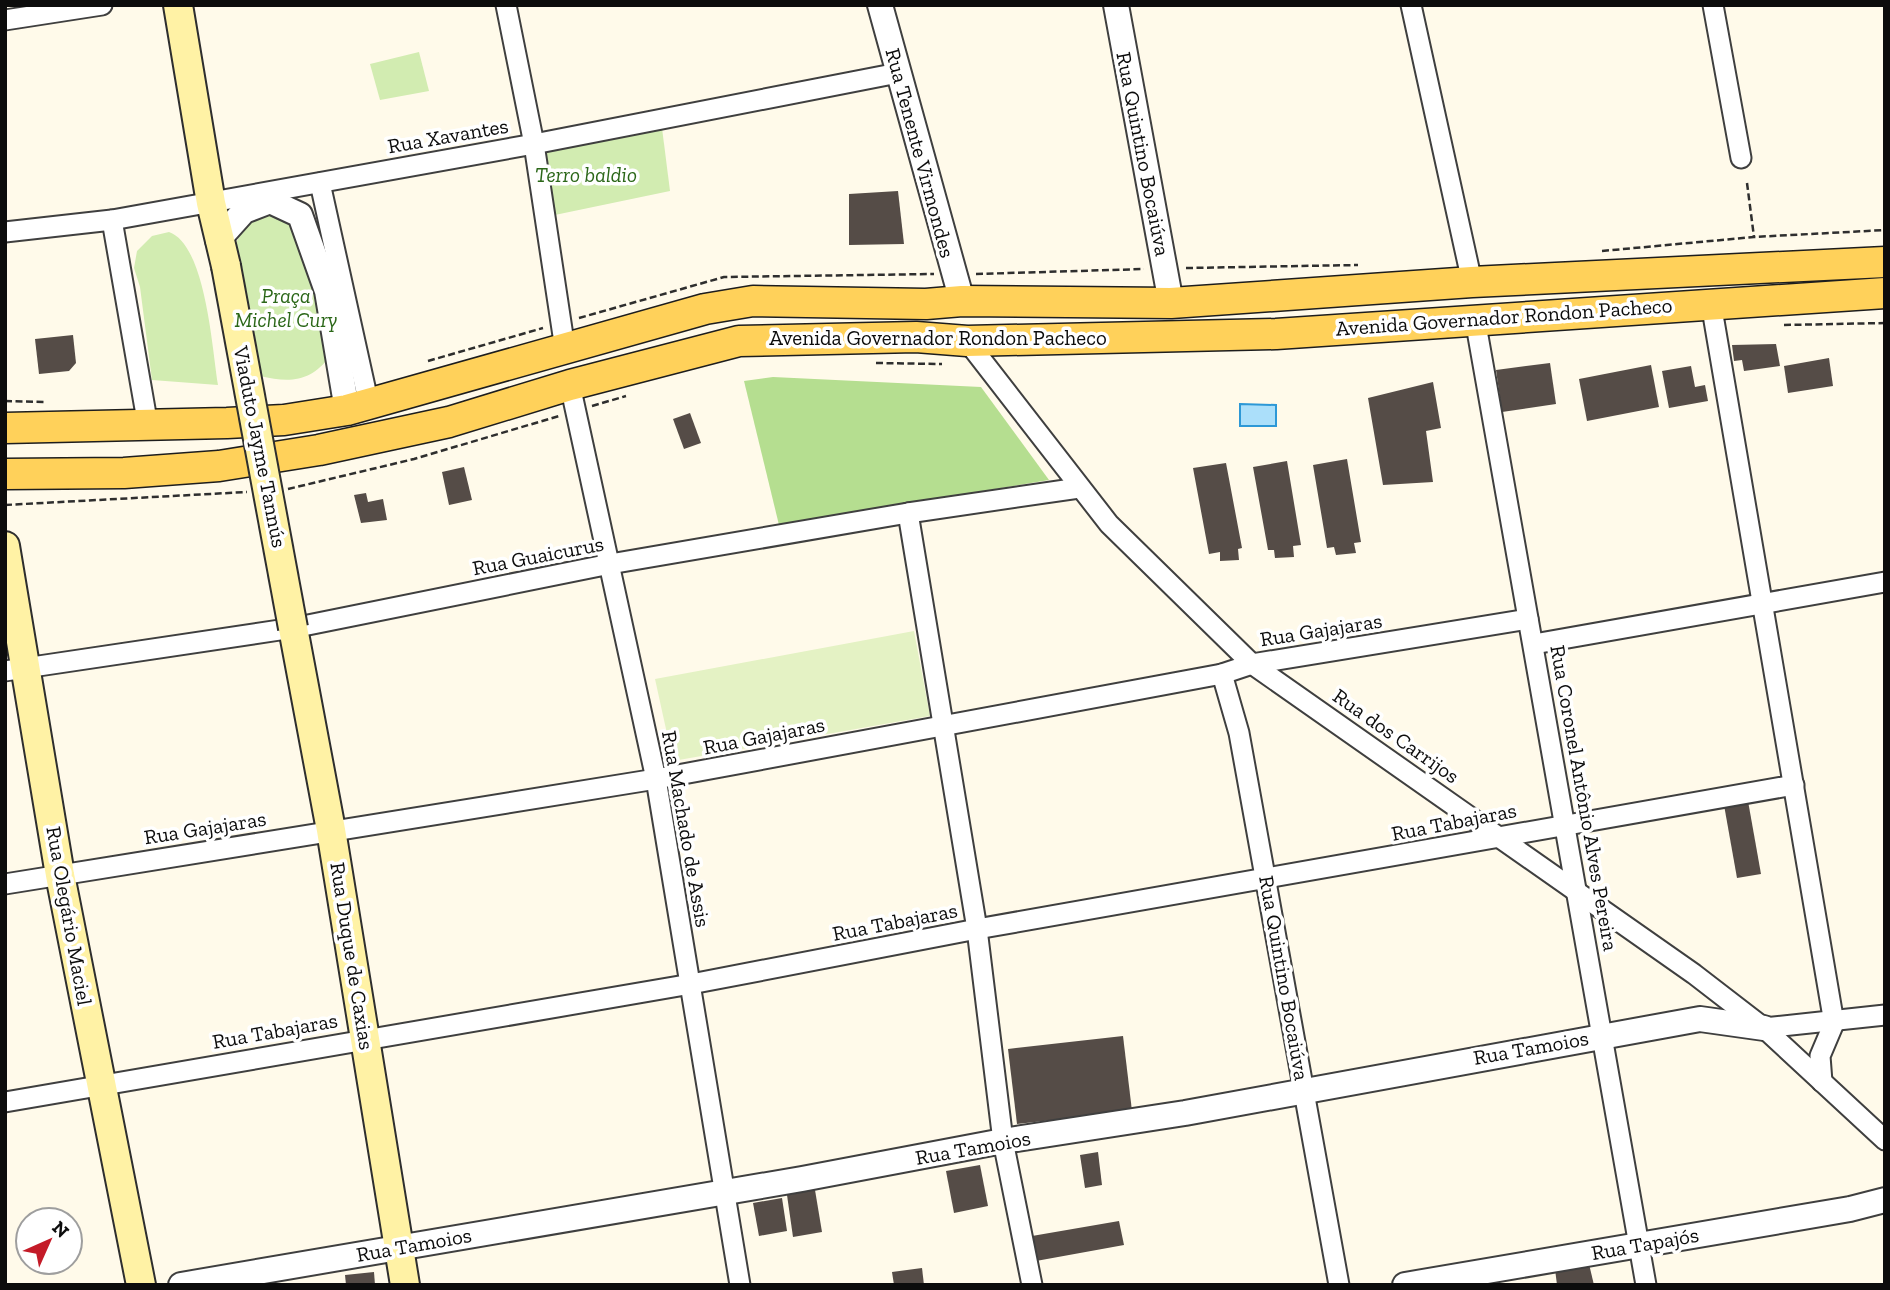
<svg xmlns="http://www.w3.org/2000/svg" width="1890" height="1290" font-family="'Zilla Slab',serif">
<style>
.green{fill:#d2ecb1}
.forest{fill:#b5de90}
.pitch{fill:#e4f2c4}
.water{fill:#abdffa;stroke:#2d98d6;stroke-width:2}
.building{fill:#554c47}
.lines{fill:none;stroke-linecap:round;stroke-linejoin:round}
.minor-casing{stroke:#3f3f3f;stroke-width:23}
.tertiary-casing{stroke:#3f3f3f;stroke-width:28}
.secondary-casing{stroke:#2e2e2e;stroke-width:32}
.primary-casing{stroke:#1d1d1d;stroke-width:33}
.path{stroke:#2e2e2e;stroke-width:2.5;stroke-dasharray:7 3.5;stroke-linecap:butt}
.minor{stroke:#fff;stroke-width:19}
.tertiary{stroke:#fff;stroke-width:24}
.secondary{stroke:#fff2a5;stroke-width:28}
.primary{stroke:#ffd15a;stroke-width:30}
.secondary-bridge-casing{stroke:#2e2e2e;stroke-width:32;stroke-linecap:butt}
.secondary-bridge{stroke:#fff2a5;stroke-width:28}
.labels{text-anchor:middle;stroke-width:7;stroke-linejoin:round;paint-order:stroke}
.street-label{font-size:21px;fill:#0c0c0c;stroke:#fff}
.park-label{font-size:21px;font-style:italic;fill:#2b6718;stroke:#fff}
</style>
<rect width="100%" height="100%" fill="#fffaea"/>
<!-- green -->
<g class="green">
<path d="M 419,52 L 429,91 L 380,100 L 370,64 Z"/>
<path d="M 662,128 L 670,191 L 550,216 L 540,150 Z"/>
<path d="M 275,209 L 296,218 L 311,250 L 330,356 C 311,382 290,383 260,376 C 255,354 232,263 235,248 C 240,226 255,217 275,209 Z"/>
<path d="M 169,232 C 206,245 212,349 218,385 L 152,380 L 140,287 L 134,268 L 137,251 L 152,236 Z"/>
</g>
<!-- forest -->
<path class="forest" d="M 773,377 L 981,387 L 1049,480 L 779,525 L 744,381 Z"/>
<!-- pitch -->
<path class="pitch" d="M 914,631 L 930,716 L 673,761 L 655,679 Z"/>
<!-- water -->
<path class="water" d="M 1240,404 L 1276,405 L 1276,426 L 1240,426 Z"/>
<!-- building -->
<g class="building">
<path d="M 898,191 L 904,244 L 849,245 L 849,194 Z"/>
<path d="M 73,335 L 76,363 L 69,371 L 39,374 L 35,339 Z"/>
<path d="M 1776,344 L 1780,366 L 1744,371 L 1742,360 L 1734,361 L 1732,345 Z"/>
<path d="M 1829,358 L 1833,386 L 1788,393 L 1784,366 Z"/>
<path d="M 1550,363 L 1556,404 L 1502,412 L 1496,370 Z"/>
<path d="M 1651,365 L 1659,407 L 1587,421 L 1579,379 Z"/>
<path d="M 1691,366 L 1695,387 L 1705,385 L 1708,401 L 1669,408 L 1662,371 Z"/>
<path d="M 1433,382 L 1441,428 L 1426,431 L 1433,482 L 1383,485 L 1368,398 Z"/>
<path d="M 690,413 L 701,443 L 684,449 L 673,419 Z"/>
<path d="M 1347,459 L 1361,542 L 1354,543 L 1356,553 L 1336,555 L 1334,547 L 1327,548 L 1313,465 Z"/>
<path d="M 1287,461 L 1301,545 L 1293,546 L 1294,557 L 1275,558 L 1274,550 L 1268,550 L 1253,467 Z"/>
<path d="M 1226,463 L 1242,548 L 1238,549 L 1239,560 L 1220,561 L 1220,552 L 1209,554 L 1193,468 Z"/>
<path d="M 464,467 L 472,500 L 449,505 L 442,472 Z"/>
<path d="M 366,493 L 368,502 L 383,499 L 387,520 L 361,523 L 354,495 Z"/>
<path d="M 1748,801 L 1761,874 L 1737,878 L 1724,805 Z"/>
<path d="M 1123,1036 L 1132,1111 L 1017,1124 L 1008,1049 Z"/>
<path d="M 1098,1152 L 1102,1185 L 1085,1188 L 1080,1155 Z"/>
<path d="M 980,1165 L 988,1206 L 954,1213 L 946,1171 Z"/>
<path d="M 815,1190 L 822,1232 L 793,1237 L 787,1195 Z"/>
<path d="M 782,1198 L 787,1231 L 759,1236 L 753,1203 Z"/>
<path d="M 1119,1221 L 1124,1245 L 1036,1261 L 1032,1236 Z"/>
<path d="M 1589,1264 L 1594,1285 L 1557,1285 L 1555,1269 Z"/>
<path d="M 922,1268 L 924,1285 L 894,1285 L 892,1272 Z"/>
<path d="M 374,1272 L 375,1285 L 346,1285 L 345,1275 Z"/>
</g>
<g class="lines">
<!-- minor casing -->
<g class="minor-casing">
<g id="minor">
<path d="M 506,5 L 534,144 L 565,349"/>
<path d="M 1411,5 L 1472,282"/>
<path d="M 1713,5 L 1741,158"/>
<path d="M 5,20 L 102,5"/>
<path d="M 320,183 L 369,405"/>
<path d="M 112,220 L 148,426"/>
<path d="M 5,232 L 112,220 L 534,144 L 898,73"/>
<path d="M 1711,303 L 1834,1023"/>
<path d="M 1475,319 L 1646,1285"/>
<path d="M 967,341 L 1109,524 L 1252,664 L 1694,974 L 1764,1028 L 1885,1140"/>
<path d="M 570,385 L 656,779 L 740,1285"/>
<path d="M 908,513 L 977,929 L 1003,1141 L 1032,1285"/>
<path d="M 1534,644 L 1885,582"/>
<path d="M 5,671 L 293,628 L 610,564 L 908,513 L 1079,488"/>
<path d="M 1222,674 L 1239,733 L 1339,1285"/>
<path d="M 5,884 L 656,779 L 1222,674 L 1252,664 L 1528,619"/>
<path d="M 1764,1028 L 1885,1015"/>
<path d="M 1822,1082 L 1820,1056 L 1834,1023"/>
<path d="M 5,1102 L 691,984 L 977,929 L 1794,785"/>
</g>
</g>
<!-- tertiary casing -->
<g class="tertiary-casing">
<g id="tertiary">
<path d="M 880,5 L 962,301"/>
<path d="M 1116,5 L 1171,303"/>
<path d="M 218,240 L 244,211 L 270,201 L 300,215 L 327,291 L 347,410"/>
<path d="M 181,1285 L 802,1179 L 1003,1141 L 1185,1113 L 1700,1019 L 1764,1028"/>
<path d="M 1405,1285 L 1850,1209 L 1885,1200"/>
</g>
</g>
<!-- secondary casing -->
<g class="secondary-casing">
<g id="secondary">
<path d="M 178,5 L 211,203 L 226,266"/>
<path d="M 5,546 L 60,875 L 141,1285"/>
<path d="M 293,628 L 331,830 L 405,1285"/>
</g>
</g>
<!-- primary casing -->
<g class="primary-casing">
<g id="primary">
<path d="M 5,428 L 227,423 L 284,420 L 347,410 L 705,309 L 753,301 L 926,304 L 962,301 L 1171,303 L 1472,282 L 1885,262"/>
<path d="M 5,474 L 124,473 L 219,466 L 319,450 L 449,422 L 570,385 L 739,341 L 916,337 L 967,341 L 1276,334 L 1885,293"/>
</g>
</g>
<!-- path -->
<g class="path">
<path d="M 1747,183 L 1754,237"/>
<path d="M 1602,251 L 1754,237 L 1885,230"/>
<path d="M 1186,268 L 1358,265"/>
<path d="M 976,274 L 1144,269"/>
<path d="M 579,318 L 724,277 L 934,274"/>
<path d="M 1784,325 L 1885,323"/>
<path d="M 428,361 L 543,328"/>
<path d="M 876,363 L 942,364"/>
<path d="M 5,401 L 45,402"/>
<path d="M 592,406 L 626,396"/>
<path d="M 288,489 L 414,459 L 559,416"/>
<path d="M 5,505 L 247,492"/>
</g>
<!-- minor -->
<use href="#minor" class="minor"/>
<!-- tertiary -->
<use href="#tertiary" class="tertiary"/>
<!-- secondary -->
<use href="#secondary" class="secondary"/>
<!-- primary -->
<use href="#primary" class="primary"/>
<!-- secondary-bridge casing -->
<g class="secondary-bridge-casing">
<path id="secondary-bridge" d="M 226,266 L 293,628"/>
</g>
<!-- secondary-bridge -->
<use href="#secondary-bridge" class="secondary-bridge"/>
</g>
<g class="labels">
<!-- street labels -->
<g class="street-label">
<text transform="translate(448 136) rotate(-10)" y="7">Rua Xavantes</text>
<text transform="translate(920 153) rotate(75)" y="7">Rua Tenente Virmondes</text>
<text transform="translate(1143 154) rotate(79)" y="7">Rua Quintino Bocaiúva</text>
<text transform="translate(1504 317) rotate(-4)" y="7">Avenida Governador Rondon Pacheco</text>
<text x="938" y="345">Avenida Governador Rondon Pacheco</text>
<text transform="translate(260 447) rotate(79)" y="7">Viaduto Jayme Tannús</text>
<text transform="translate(538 556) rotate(-11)" y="7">Rua Guaicurus</text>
<text transform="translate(1321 630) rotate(-9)" y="7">Rua Gajajaras</text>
<text transform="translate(764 736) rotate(-11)" y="7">Rua Gajajaras</text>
<text transform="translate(1396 736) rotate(35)" y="7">Rua dos Carrijos</text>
<text transform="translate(1584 798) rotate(80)" y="7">Rua Coronel Antônio Alves Pereira</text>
<text transform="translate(1454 822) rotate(-11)" y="7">Rua Tabajaras</text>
<text transform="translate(205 828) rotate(-9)" y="7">Rua Gajajaras</text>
<text transform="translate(686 829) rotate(80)" y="7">Rua Machado de Assis</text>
<text transform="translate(69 916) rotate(80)" y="7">Rua Olegário Maciel</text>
<text transform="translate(895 922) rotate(-11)" y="7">Rua Tabajaras</text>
<text transform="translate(352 956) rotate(81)" y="7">Rua Duque de Caxias</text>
<text transform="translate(1284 978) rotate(80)" y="7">Rua Quintino Bocaiúva</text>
<text transform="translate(275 1031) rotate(-10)" y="7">Rua Tabajaras</text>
<text transform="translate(1531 1048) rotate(-10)" y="7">Rua Tamoios</text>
<text transform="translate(973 1148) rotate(-10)" y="7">Rua Tamoios</text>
<text transform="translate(1645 1244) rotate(-10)" y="7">Rua Tapajós</text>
<text transform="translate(414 1245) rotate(-10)" y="7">Rua Tamoios</text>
</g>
<!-- park labels -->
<g class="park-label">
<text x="586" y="182">Terro baldio</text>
<text x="286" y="303">Praça<tspan x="286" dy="24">Michel Cury</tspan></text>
</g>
</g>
<!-- border -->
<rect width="1890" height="1290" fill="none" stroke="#0c0c0c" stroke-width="14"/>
<!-- north arrow -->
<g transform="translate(49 1241) rotate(45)"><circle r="33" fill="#ffffff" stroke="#9e9e9e" stroke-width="2"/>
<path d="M0-5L12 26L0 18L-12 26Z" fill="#c41b28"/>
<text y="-10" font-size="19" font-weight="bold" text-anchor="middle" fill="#0c0c0c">N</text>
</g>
</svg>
